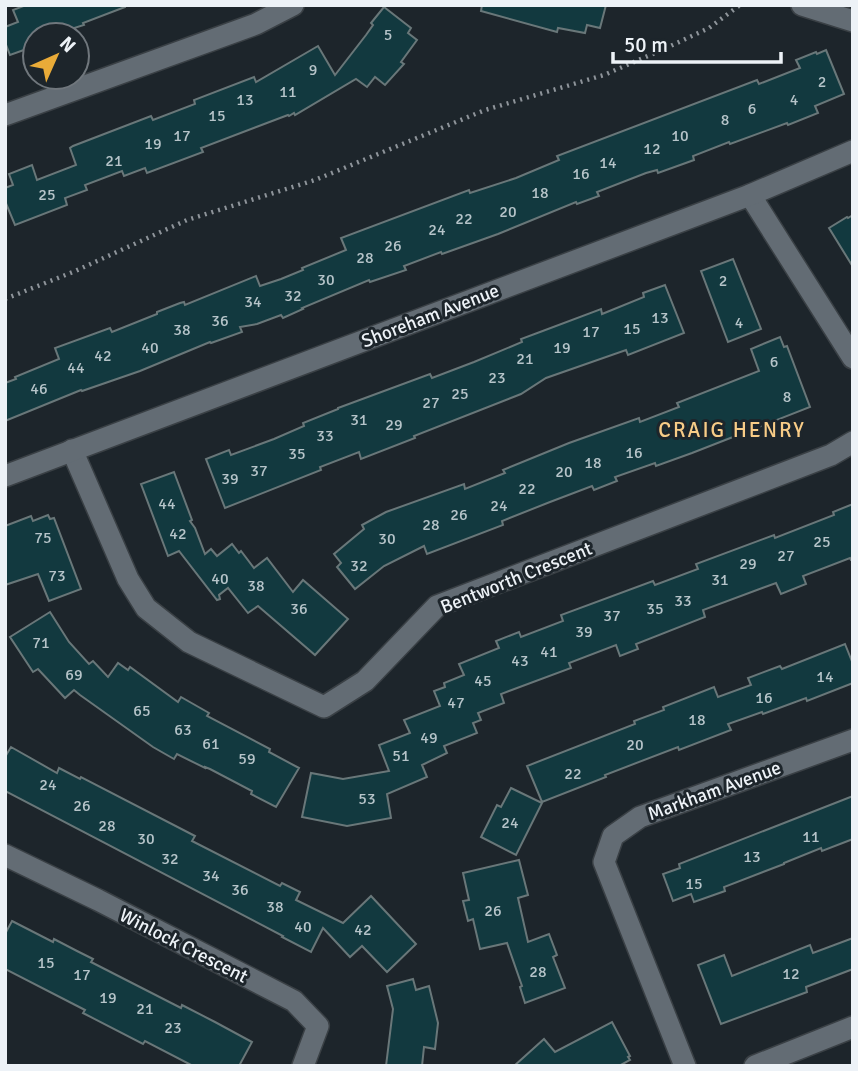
<svg xmlns="http://www.w3.org/2000/svg" width="858" height="1071" font-family="Signika,sans-serif">
<style>
.building{fill:#12393f;stroke:#697779;stroke-width:2}
.lines{fill:none;stroke-linecap:round;stroke-linejoin:round}
.minor-casing{stroke:#3a4045;stroke-width:24}
.path{stroke:#8e949a;stroke-width:4.5;stroke-dasharray:2 5;stroke-linecap:butt}
.minor{stroke:#636c74;stroke-width:21}
.labels{text-anchor:middle;stroke-width:6;stroke-linejoin:round;paint-order:stroke}
.number-label{font-size:16px;fill:#b6c4c9}
.street-label{font-size:19px;fill:#edf2f7;stroke:#1d252b}
.neighbourhood-label{font-size:21px;letter-spacing:2px;fill:#f8cc87;stroke:#1d252b}
</style>
<rect width="100%" height="100%" fill="#1d252b"/>
<!-- building -->
<g class="building">
<path d="M 26,5 L 125,5 L 125,7 L 83,23 L 84,25 L 52,35 L 35,35 L 35,46 L 10,55 L 5,42 L 5,27 L 18,22 L 13,10 Z"/>
<path d="M 482,5 L 606,5 L 600,28 L 587,25 L 585,33 L 558,28 L 557,32 L 481,11 Z"/>
<path d="M 384,7 L 411,28 L 408,33 L 417,40 L 401,62 L 404,64 L 385,85 L 375,77 L 367,87 L 356,79 L 295,115 L 294,113 L 289,116 L 288,115 L 201,148 L 203,152 L 147,173 L 145,168 L 124,176 L 122,171 L 85,185 L 87,190 L 65,198 L 67,205 L 15,225 L 5,201 L 5,188 L 13,185 L 9,174 L 32,165 L 37,180 L 76,165 L 70,148 L 73,146 L 151,116 L 153,120 L 195,104 L 194,100 L 254,77 L 256,82 L 318,46 L 335,75 L 366,35 L 373,25 L 371,23 Z"/>
<path d="M 826,50 L 844,94 L 815,106 L 818,113 L 788,125 L 787,123 L 730,144 L 729,142 L 693,156 L 694,160 L 658,173 L 657,170 L 646,173 L 597,192 L 599,196 L 577,204 L 576,202 L 498,234 L 442,254 L 441,252 L 404,266 L 406,270 L 370,282 L 369,280 L 302,308 L 303,309 L 283,318 L 281,315 L 257,324 L 240,327 L 242,332 L 211,343 L 210,342 L 140,371 L 82,391 L 81,390 L 5,421 L 5,383 L 16,379 L 15,377 L 59,359 L 55,348 L 110,328 L 112,332 L 157,314 L 157,312 L 180,303 L 184,302 L 185,305 L 256,276 L 260,286 L 281,279 L 303,270 L 302,268 L 346,250 L 341,238 L 469,190 L 470,193 L 516,178 L 559,160 L 557,156 L 757,80 L 759,84 L 800,68 L 796,60 L 816,52 L 817,54 Z"/>
<path d="M 853,215 L 853,267 L 829,228 L 847,217 L 848,218 Z"/>
<path d="M 733,259 L 761,329 L 728,342 L 701,271 Z"/>
<path d="M 665,285 L 684,333 L 628,355 L 626,350 L 546,378 L 521,394 L 414,436 L 415,438 L 361,459 L 359,452 L 320,467 L 321,470 L 225,508 L 206,459 L 229,450 L 231,455 L 274,439 L 304,426 L 303,423 L 338,409 L 338,408 L 430,374 L 432,378 L 474,362 L 522,342 L 521,339 L 540,332 L 601,309 L 602,314 L 644,297 L 643,293 Z"/>
<path d="M 780,337 L 784,347 L 787,346 L 810,407 L 692,453 L 656,466 L 655,463 L 615,477 L 617,481 L 594,490 L 592,486 L 550,502 L 502,521 L 503,525 L 427,554 L 424,546 L 384,566 L 355,589 L 337,567 L 341,563 L 334,554 L 364,529 L 362,525 L 386,512 L 464,484 L 465,489 L 505,473 L 503,470 L 569,443 L 639,418 L 640,422 L 679,407 L 677,403 L 759,371 L 751,349 Z"/>
<path d="M 174,472 L 192,520 L 190,521 L 195,528 L 205,554 L 211,549 L 217,556 L 232,544 L 239,553 L 241,551 L 254,568 L 267,558 L 293,592 L 303,580 L 348,619 L 315,655 L 258,606 L 248,613 L 228,588 L 219,595 L 220,599 L 217,600 L 179,551 L 168,556 L 141,484 Z"/>
<path d="M 853,504 L 853,560 L 851,560 L 850,558 L 803,576 L 806,584 L 781,594 L 776,583 L 703,610 L 705,617 L 636,644 L 638,649 L 620,656 L 616,645 L 569,663 L 571,668 L 501,694 L 504,703 L 478,713 L 481,720 L 473,723 L 477,733 L 444,746 L 447,753 L 422,765 L 427,777 L 387,794 L 391,818 L 347,826 L 302,817 L 311,773 L 343,779 L 389,771 L 379,745 L 410,733 L 404,720 L 440,706 L 434,691 L 445,687 L 444,683 L 464,675 L 459,664 L 499,648 L 496,641 L 519,632 L 521,637 L 563,621 L 561,615 L 653,581 L 655,585 L 698,569 L 696,564 L 774,535 L 775,538 L 834,515 L 833,512 Z"/>
<path d="M 48,515 L 50,519 L 54,518 L 81,589 L 49,601 L 38,574 L 5,585 L 5,526 L 31,516 L 33,521 Z"/>
<path d="M 50,612 L 69,642 L 89,664 L 93,661 L 108,677 L 118,663 L 128,670 L 130,667 L 178,702 L 181,697 L 209,713 L 207,716 L 270,749 L 269,752 L 299,768 L 276,807 L 251,794 L 252,791 L 210,769 L 205,767 L 205,768 L 177,754 L 174,759 L 153,747 L 80,695 L 74,690 L 65,698 L 38,669 L 33,672 L 10,637 Z"/>
<path d="M 845,644 L 853,664 L 853,683 L 807,701 L 806,698 L 763,714 L 762,712 L 728,724 L 731,730 L 679,750 L 678,747 L 605,775 L 606,777 L 542,802 L 527,766 L 635,724 L 634,721 L 664,710 L 663,707 L 714,687 L 718,697 L 751,685 L 748,678 L 780,666 L 782,669 Z"/>
<path d="M 11,747 L 57,773 L 59,768 L 80,779 L 81,777 L 195,836 L 192,841 L 280,886 L 282,883 L 300,892 L 296,900 L 343,923 L 371,896 L 416,944 L 387,972 L 362,946 L 350,957 L 323,928 L 311,952 L 282,937 L 283,936 L 5,791 L 5,757 Z"/>
<path d="M 511,788 L 542,803 L 516,855 L 481,837 L 497,805 L 501,807 Z"/>
<path d="M 853,796 L 853,839 L 822,851 L 821,848 L 784,863 L 784,864 L 724,887 L 725,891 L 694,902 L 691,894 L 673,901 L 663,874 L 680,868 L 679,864 Z"/>
<path d="M 519,860 L 528,895 L 518,898 L 528,942 L 549,934 L 557,955 L 553,957 L 565,988 L 525,1003 L 520,987 L 522,986 L 507,943 L 480,949 L 473,919 L 468,921 L 463,901 L 469,900 L 463,873 Z"/>
<path d="M 12,921 L 53,942 L 54,939 L 77,951 L 93,959 L 91,962 L 181,1008 L 182,1005 L 215,1022 L 252,1042 L 239,1066 L 193,1066 L 145,1041 L 143,1044 L 83,1013 L 85,1010 L 5,969 L 5,934 Z"/>
<path d="M 853,938 L 853,969 L 806,987 L 807,992 L 721,1024 L 698,965 L 724,955 L 732,976 L 810,945 L 813,953 Z"/>
<path d="M 413,979 L 416,990 L 429,986 L 438,1023 L 435,1049 L 424,1047 L 422,1066 L 386,1066 L 393,1009 L 387,986 Z"/>
<path d="M 612,1022 L 630,1056 L 628,1057 L 630,1060 L 619,1066 L 514,1066 L 544,1039 L 555,1052 Z"/>
</g>
<g class="lines">
<!-- minor casing -->
<g class="minor-casing">
<g id="minor">
<path d="M 802,5 L 853,21"/>
<path d="M 5,115 L 256,24 L 293,5"/>
<path d="M 750,195 L 853,358"/>
<path d="M 72,450 L 128,579 L 146,608 L 189,642 L 324,707 L 365,681 L 437,606 L 831,455 L 853,442"/>
<path d="M 5,476 L 750,195 L 853,151"/>
<path d="M 5,855 L 98,900 L 294,1001 L 318,1026 L 303,1066"/>
<path d="M 685,1066 L 604,862 L 613,836 L 640,817 L 853,740"/>
<path d="M 755,1066 L 853,1027"/>
</g>
</g>
<!-- path -->
<path class="path" d="M 5,299 L 73,272 L 187,220 L 315,180 L 485,110 L 604,75 L 664,49 L 709,28 L 740,5"/>
<!-- minor -->
<use href="#minor" class="minor"/>
</g>
<g class="labels">
<!-- number labels -->
<g class="number-label">
<text x="388" y="40">5</text>
<text x="313" y="75">9</text>
<text x="822" y="87">2</text>
<text x="288" y="97">11</text>
<text x="245" y="105">13</text>
<text x="794" y="105">4</text>
<text x="752" y="114">6</text>
<text x="217" y="121">15</text>
<text x="725" y="125">8</text>
<text x="182" y="141">17</text>
<text x="680" y="141">10</text>
<text x="153" y="149">19</text>
<text x="652" y="154">12</text>
<text x="114" y="166">21</text>
<text x="608" y="168">14</text>
<text x="581" y="179">16</text>
<text x="540" y="198">18</text>
<text x="47" y="200">25</text>
<text x="508" y="217">20</text>
<text x="464" y="224">22</text>
<text x="437" y="235">24</text>
<text x="393" y="251">26</text>
<text x="365" y="263">28</text>
<text x="326" y="285">30</text>
<text x="723" y="286">2</text>
<text x="293" y="301">32</text>
<text x="253" y="307">34</text>
<text x="660" y="323">13</text>
<text x="220" y="326">36</text>
<text x="739" y="328">4</text>
<text x="632" y="334">15</text>
<text x="182" y="335">38</text>
<text x="591" y="337">17</text>
<text x="150" y="353">40</text>
<text x="562" y="353">19</text>
<text x="103" y="361">42</text>
<text x="525" y="364">21</text>
<text x="774" y="367">6</text>
<text x="76" y="373">44</text>
<text x="497" y="383">23</text>
<text x="39" y="394">46</text>
<text x="460" y="399">25</text>
<text x="787" y="402">8</text>
<text x="431" y="408">27</text>
<text x="359" y="425">31</text>
<text x="394" y="430">29</text>
<text x="325" y="441">33</text>
<text x="634" y="458">16</text>
<text x="297" y="459">35</text>
<text x="593" y="468">18</text>
<text x="259" y="476">37</text>
<text x="564" y="477">20</text>
<text x="230" y="484">39</text>
<text x="527" y="494">22</text>
<text x="167" y="509">44</text>
<text x="499" y="511">24</text>
<text x="459" y="520">26</text>
<text x="431" y="530">28</text>
<text x="178" y="539">42</text>
<text x="43" y="543">75</text>
<text x="387" y="544">30</text>
<text x="822" y="547">25</text>
<text x="786" y="561">27</text>
<text x="748" y="569">29</text>
<text x="359" y="571">32</text>
<text x="57" y="581">73</text>
<text x="220" y="584">40</text>
<text x="720" y="585">31</text>
<text x="256" y="591">38</text>
<text x="683" y="606">33</text>
<text x="299" y="614">36</text>
<text x="655" y="614">35</text>
<text x="612" y="621">37</text>
<text x="584" y="637">39</text>
<text x="41" y="648">71</text>
<text x="549" y="657">41</text>
<text x="520" y="666">43</text>
<text x="74" y="680">69</text>
<text x="825" y="682">14</text>
<text x="483" y="686">45</text>
<text x="764" y="703">16</text>
<text x="456" y="708">47</text>
<text x="142" y="716">65</text>
<text x="697" y="725">18</text>
<text x="183" y="735">63</text>
<text x="429" y="743">49</text>
<text x="211" y="749">61</text>
<text x="635" y="750">20</text>
<text x="401" y="761">51</text>
<text x="247" y="764">59</text>
<text x="573" y="779">22</text>
<text x="48" y="790">24</text>
<text x="367" y="804">53</text>
<text x="82" y="811">26</text>
<text x="510" y="828">24</text>
<text x="107" y="831">28</text>
<text x="811" y="842">11</text>
<text x="146" y="844">30</text>
<text x="752" y="862">13</text>
<text x="170" y="864">32</text>
<text x="211" y="881">34</text>
<text x="694" y="889">15</text>
<text x="240" y="895">36</text>
<text x="275" y="912">38</text>
<text x="493" y="916">26</text>
<text x="303" y="932">40</text>
<text x="363" y="935">42</text>
<text x="46" y="968">15</text>
<text x="538" y="977">28</text>
<text x="791" y="979">12</text>
<text x="82" y="980">17</text>
<text x="108" y="1003">19</text>
<text x="145" y="1014">21</text>
<text x="173" y="1033">23</text>
</g>
<!-- street labels -->
<g class="street-label">
<text transform="translate(430 315) rotate(-21)" y="7">Shoreham Avenue</text>
<text transform="translate(516 577) rotate(-22)" y="7">Bentworth Crescent</text>
<text transform="translate(714 790) rotate(-20)" y="7">Markham Avenue</text>
<text transform="translate(184 945) rotate(27)" y="7">Winlock Crescent</text>
</g>
<!-- neighbourhood labels -->
<g class="neighbourhood-label">
<text x="732" y="437">CRAIG HENRY</text>
</g>
</g>
<!-- border -->
<rect width="858" height="1071" fill="none" stroke="#edf2f7" stroke-width="14"/>
<!-- north arrow -->
<g transform="translate(56 56) rotate(45)"><circle r="33" fill="#1d252b" stroke="#70777d" stroke-width="2"/>
<path d="M0-5L12 26L0 18L-12 26Z" fill="#e9ab38"/>
<text y="-10" font-size="19" font-weight="bold" text-anchor="middle" fill="#edf2f7">N</text>
</g>
<!-- scale -->
<path d="M613 52v10h168v-10" fill="none" stroke="#edf2f7" stroke-width="3.5"/>
<text x="624" y="52" font-size="21" fill="#edf2f7" stroke="#1d252b" stroke-width="5" paint-order="stroke">50 m</text>
</svg>
